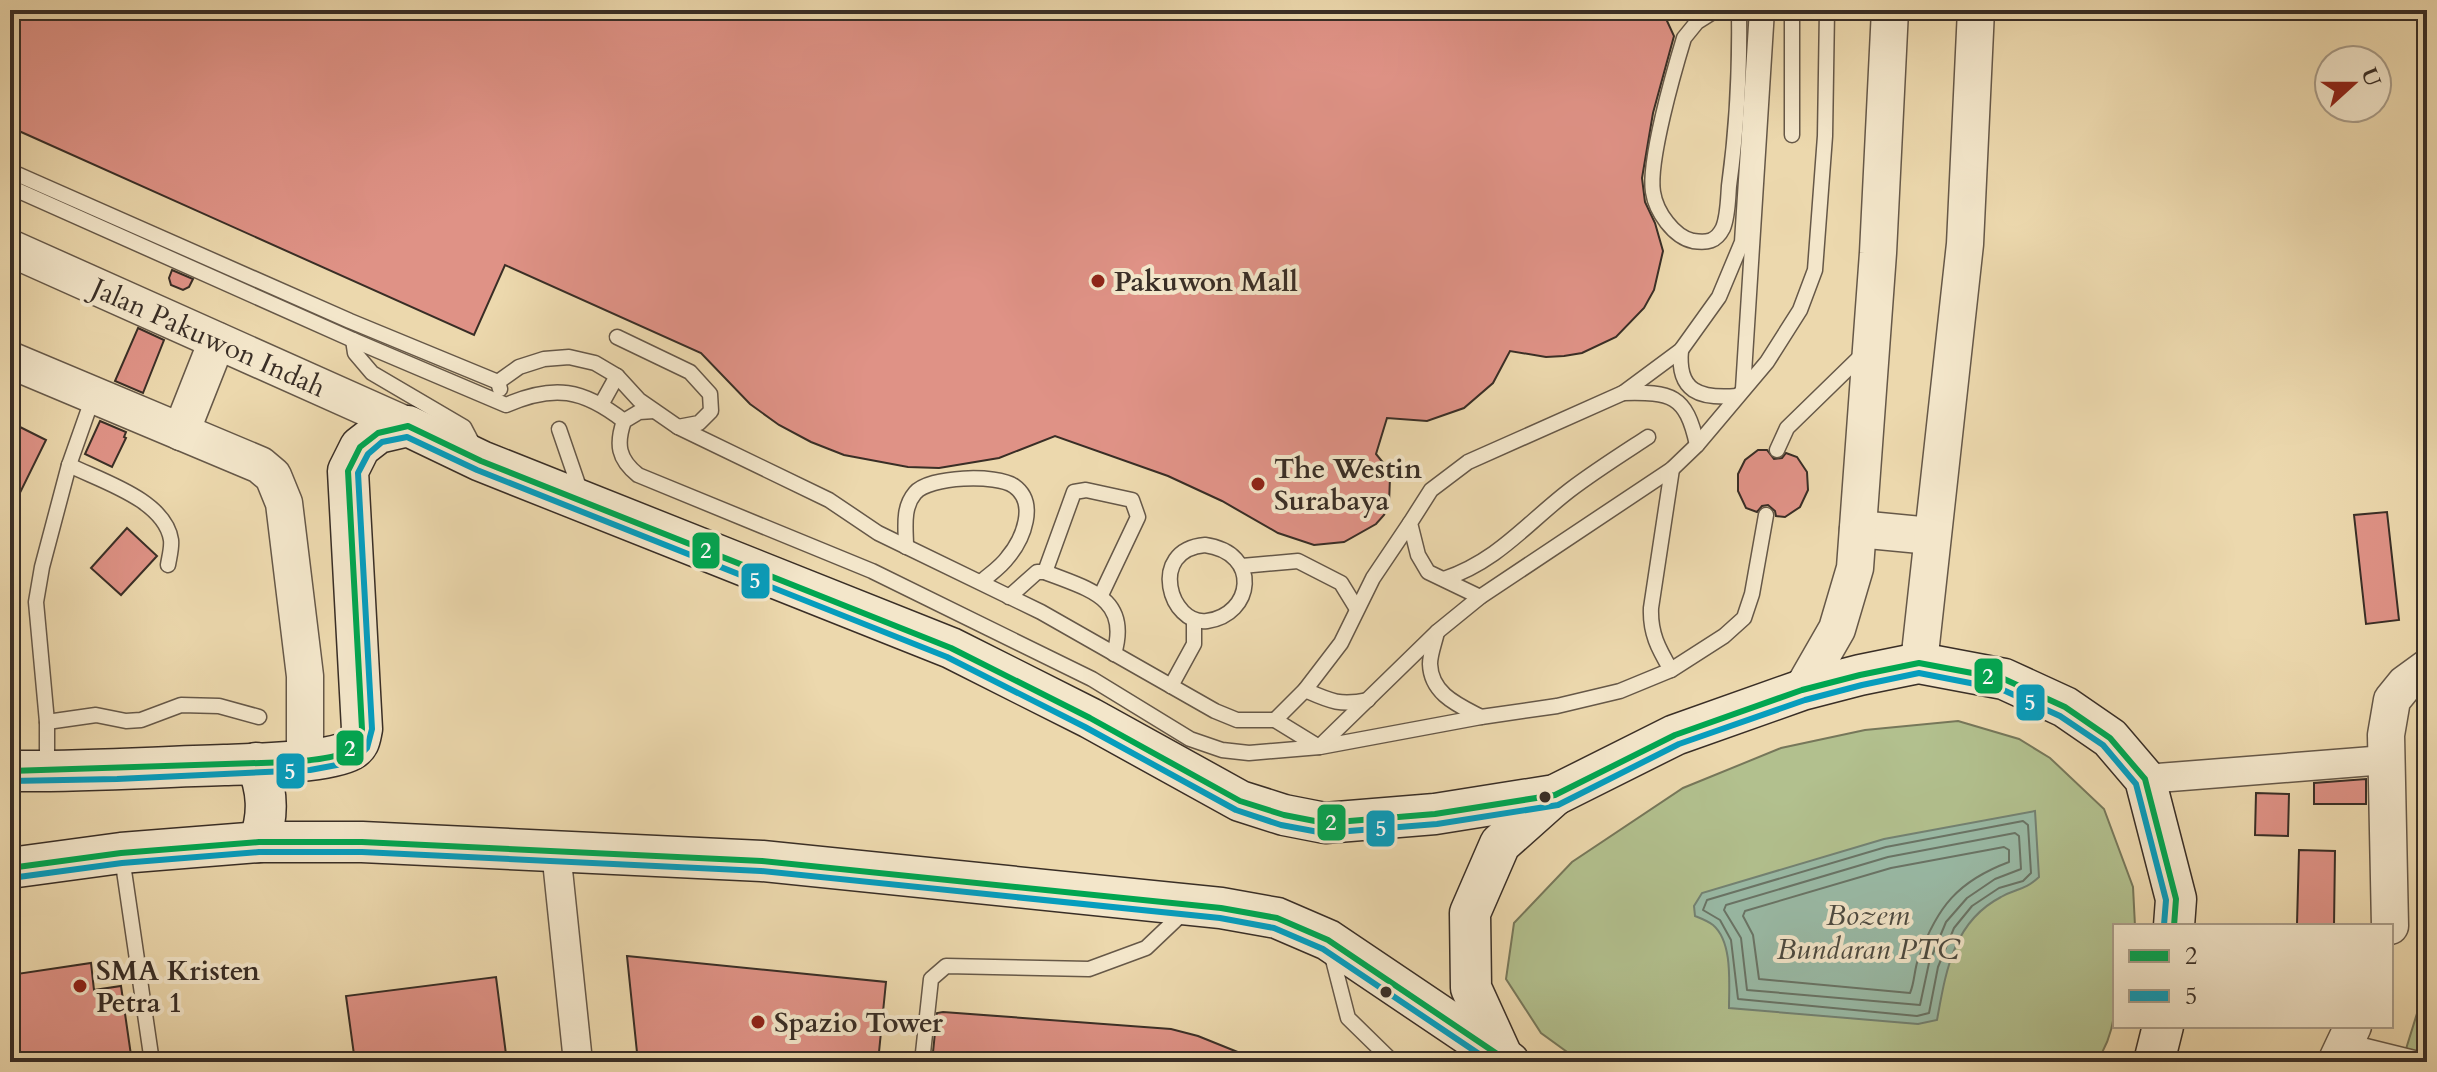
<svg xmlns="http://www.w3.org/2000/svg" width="2437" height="1072" font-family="Cardo,serif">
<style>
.green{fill:#b2c08e;stroke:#76775a;stroke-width:2}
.water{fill:#99baa6;stroke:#738273;stroke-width:2}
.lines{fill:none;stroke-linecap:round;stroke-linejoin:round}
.shore{stroke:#697466;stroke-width:2}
.building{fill:#df9286;stroke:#392e26;stroke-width:2}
.service-casing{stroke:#665848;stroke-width:17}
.minor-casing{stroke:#665848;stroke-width:31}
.tertiary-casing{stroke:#665848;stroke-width:39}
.secondary-casing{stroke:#392e26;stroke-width:43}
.service{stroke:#f3e6ca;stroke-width:14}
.minor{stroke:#f3e6ca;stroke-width:28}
.tertiary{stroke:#f3e6ca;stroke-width:36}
.secondary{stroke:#f3e6ca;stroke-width:40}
.bus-1-casing{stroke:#f3e6ca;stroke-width:12}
.bus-2-casing{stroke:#f3e6ca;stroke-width:12}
.bus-1{stroke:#00a651;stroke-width:6}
.bus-2{stroke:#069dbd;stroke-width:6}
.poi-dot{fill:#8f2418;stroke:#f3e6ca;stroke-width:3}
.bus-dot{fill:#392e26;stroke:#f3e6ca;stroke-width:3}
.labels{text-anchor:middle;stroke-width:8;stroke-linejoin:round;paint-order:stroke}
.poi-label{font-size:28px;font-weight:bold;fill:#392e26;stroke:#f3e6ca;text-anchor:start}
.street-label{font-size:28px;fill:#392e26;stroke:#f3e6ca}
.water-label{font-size:30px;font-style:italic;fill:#4c4a40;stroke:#f3e6ca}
.line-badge{stroke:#f3e6ca;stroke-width:3}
.badge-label{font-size:22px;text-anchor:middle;font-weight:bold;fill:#fff}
</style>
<rect width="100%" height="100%" fill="#ecd8ad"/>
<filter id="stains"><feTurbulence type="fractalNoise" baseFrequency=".0025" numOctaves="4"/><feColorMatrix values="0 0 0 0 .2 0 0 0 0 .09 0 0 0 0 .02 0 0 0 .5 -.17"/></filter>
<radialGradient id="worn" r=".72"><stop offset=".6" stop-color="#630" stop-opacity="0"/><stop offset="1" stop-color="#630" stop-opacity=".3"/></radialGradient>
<!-- green -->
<g class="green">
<path d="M 1958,721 L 2019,739 L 2050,758 L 2104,809 L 2133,887 L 2135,926 L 2115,926 C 2115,971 2124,1024 2096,1062 L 1581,1062 L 1541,1033 L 1506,979 L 1514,923 L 1572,862 L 1683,788 L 1781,748 L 1865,730 Z"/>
<path d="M 2427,981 L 2427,1062 L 2402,1062 Z"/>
</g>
<!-- water -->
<path class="water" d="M 2035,811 L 2039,877 C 2024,891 2017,888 2001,897 C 1953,922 1946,971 1937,1020 L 1918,1024 L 1729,1008 C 1729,984 1733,942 1713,925 C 1708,921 1700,918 1695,916 L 1694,906 L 1702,893 L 1884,839 Z"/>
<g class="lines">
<!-- shore -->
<g class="shore">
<path d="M 2023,821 L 2028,825 L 2031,873 L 2023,881 L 1999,888 L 1972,906 L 1954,928 L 1938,967 L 1929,1013 L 1917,1016 L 1738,999 L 1731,940 L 1720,920 L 1703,910 L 1707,900 L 1886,847 Z"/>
<path d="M 2015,833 L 2019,836 L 2021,869 L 1995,879 L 1967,898 L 1946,922 L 1929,963 L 1920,1005 L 1747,990 L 1741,938 L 1724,910 L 1726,905 L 1888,857 Z"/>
<path d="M 2004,847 L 2009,850 L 2009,862 C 1958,881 1937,907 1919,957 C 1914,968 1915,982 1910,993 L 1759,979 L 1753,935 L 1743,916 L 1745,911 L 1891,868 Z"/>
</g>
</g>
<!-- building -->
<g class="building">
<path d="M 10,10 L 1662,10 L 1674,36 L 1653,113 L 1642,178 L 1645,202 L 1655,223 L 1663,251 L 1654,290 L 1644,308 L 1616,337 L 1582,353 L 1564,356 L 1546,357 L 1510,351 L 1493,383 L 1464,408 L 1427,421 L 1387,418 L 1376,454 L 1385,465 L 1390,477 L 1389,504 L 1384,515 L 1376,524 L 1344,542 L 1314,545 L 1278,533 L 1222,501 L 1168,476 L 1055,436 L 999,458 L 939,468 L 908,467 L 844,455 L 811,442 L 779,425 L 750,404 L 701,353 L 505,265 L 474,335 L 10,127 Z"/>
<path d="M 172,270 L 193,279 L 189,287 L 183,290 L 171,285 L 169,278 Z"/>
<path d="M 138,328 L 164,340 L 143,393 L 115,381 Z"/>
<path d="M 100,421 L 126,432 L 124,437 L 126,438 L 112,467 L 85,454 Z"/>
<path d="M 10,422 L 46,440 L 10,513 Z"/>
<path d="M 1758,450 L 1767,450 L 1774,459 L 1782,458 L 1786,453 L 1797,457 L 1807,472 L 1808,490 L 1800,507 L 1785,517 L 1776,516 L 1775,511 L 1768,505 L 1762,506 L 1757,512 L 1746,508 L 1738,491 L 1738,474 L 1745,460 Z"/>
<path d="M 2387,512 L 2399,620 L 2366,624 L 2354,515 Z"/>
<path d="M 127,528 L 157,556 L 121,595 L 91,568 Z"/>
<path d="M 2366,779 L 2366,804 L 2314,804 L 2314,783 Z"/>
<path d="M 2256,793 L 2289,794 L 2288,836 L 2255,835 Z"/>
<path d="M 2299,850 L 2335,851 L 2334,926 L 2297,924 Z"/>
<path d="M 627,956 L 886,982 L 878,1062 L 638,1062 Z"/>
<path d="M 91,963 L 94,990 L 121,986 L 132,1062 L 10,1062 L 10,975 Z"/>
<path d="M 496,977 L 507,1062 L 355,1062 L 346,996 Z"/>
<path d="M 943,1012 L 1171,1029 L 1198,1036 L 1260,1061 L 932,1062 L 937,1013 Z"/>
</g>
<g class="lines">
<!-- service casing -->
<g class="service-casing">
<g id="service">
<path d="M 1716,10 L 1697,22 L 1684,38 C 1674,71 1648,161 1653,192 C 1656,212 1674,237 1693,241 C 1707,243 1716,242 1723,228 C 1728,216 1728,199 1729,186 C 1737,128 1740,69 1739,10"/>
<path d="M 1792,135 L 1792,10"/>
<path d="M 10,171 L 350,321 L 498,382 L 500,389"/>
<path d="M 10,187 L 353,340 L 506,405 C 554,384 583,389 624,421"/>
<path d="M 617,337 L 690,372 L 710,394 L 711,411 L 699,423 L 678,427"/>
<path d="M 353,340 L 355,353 L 372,373 L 464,427 L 474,446"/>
<path d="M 1681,350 C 1677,392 1700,399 1737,396"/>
<path d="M 498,382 L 519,367 L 544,359 L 569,357 L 595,363 L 617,376 L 639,400 L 678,427 L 829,500 L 878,533 L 1041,612 L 1215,711 L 1237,720 L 1275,720 L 1319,747"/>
<path d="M 1743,389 L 1767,10"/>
<path d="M 1623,393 C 1671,392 1686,394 1697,445"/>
<path d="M 602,403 L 617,376"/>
<path d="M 654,411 L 639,412 L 624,421 C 616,444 618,459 638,475 L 872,571 L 1092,679 L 1190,739 L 1222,750 L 1249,753 L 1320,747 L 1481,717 L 1557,706 L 1620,691 L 1671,670 L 1724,636 L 1744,618 L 1752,594 L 1766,515"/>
<path d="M 559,429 L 581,493"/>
<path d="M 1777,450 L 1787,428 L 1864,353"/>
<path d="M 69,465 C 101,481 165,500 171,540 C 172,548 169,558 168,565"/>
<path d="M 1205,545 C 1262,553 1253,615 1207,621 C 1170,626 1147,550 1205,545 Z"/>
<path d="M 906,547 C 906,529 902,508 915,493 C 929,476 997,474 1014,486 C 1038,503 1023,539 1008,557 C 1001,567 990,574 981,582"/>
<path d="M 1242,566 L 1298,561 L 1341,583 L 1357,609"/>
<path d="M 1045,572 L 1074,492 L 1086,490 L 1132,500 L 1138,517 L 1101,595"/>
<path d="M 1444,579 C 1498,561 1527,523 1570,490 C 1595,471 1622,454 1648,437"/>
<path d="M 1009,597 L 1037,572 L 1045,572 C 1087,589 1131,597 1114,654"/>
<path d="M 1480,597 L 1428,572 L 1418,555 L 1410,523 L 1431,490 L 1468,462 L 1623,393 L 1681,350 L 1719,297 L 1742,242 L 1757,10"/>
<path d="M 1437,632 C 1435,642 1430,654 1430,664 C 1431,694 1458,705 1481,717"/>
<path d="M 1671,670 C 1658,648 1650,633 1651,608 L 1672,469"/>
<path d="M 1171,686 L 1194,644 L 1194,620"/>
<path d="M 1305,690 C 1330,701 1340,706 1368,700"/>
<path d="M 1275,720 L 1305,690 L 1341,643 L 1373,578 L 1410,523"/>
<path d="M 47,722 L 96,715 L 126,721 L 141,720 L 181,705 L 219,706 L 259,717"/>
<path d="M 1320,746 L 1437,632 L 1480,597 L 1672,469 L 1697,445 L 1767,362 L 1800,310 L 1815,270 L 1825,136 L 1827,10"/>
<path d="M 47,767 L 47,722 L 36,602 L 42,567 L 69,465 L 93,397"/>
<path d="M 122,857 L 152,1062"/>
<path d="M 1331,952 L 1348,1018 L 1393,1062"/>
<path d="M 2346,1041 L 2427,1061"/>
<path d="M 922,1062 L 931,979 L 946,966 L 1089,969 L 1146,948 L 1185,911"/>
</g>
</g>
<!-- minor casing -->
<g class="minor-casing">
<g id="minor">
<path d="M 2145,779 L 2385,760"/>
<path d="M 556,851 L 578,1062"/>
</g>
</g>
<!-- tertiary casing -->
<g class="tertiary-casing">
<g id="tertiary">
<path d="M 10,248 L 408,426"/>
<path d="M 10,360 L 260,465 L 273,476 L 284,503 L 305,676 L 305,760"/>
<path d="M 181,432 L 217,341"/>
<path d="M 1858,529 L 1931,536"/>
<path d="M 1919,663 L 1965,244 L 1976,10"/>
<path d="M 1802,690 L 1837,629 L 1855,568 L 1878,253 L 1890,10"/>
<path d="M 2390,926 L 2386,735 L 2392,700 L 2405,684 L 2427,668"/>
<path d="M 2336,1062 L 2353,1026"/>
</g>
</g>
<!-- secondary casing -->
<g class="secondary-casing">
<g id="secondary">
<path d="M 256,763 C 268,790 269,815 259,842"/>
<path d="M 10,771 C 81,772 153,767 224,765 C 253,764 328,763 351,750 C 360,745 360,738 362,729 L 348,471 L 360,447 L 378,433 L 408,426 L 481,461 L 951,648 L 1090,718 L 1240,801 L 1284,815 L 1325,823 L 1435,814 L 1555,795 L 1675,735 L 1802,690 L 1860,675 L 1919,663 L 2004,679 L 2065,707 L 2110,738 L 2145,779 L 2176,899 L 2174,926"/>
<path d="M 10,868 L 121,853 L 259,842 L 362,842 L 762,861 L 1221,908 L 1277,918 L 1328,940 L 1509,1062"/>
<path d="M 1502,1056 L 1471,988 L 1470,913 L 1500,844 L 1555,795"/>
<path d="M 2154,1062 L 2163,1026"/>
</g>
</g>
<!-- service -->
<use href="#service" class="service"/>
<!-- minor -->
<use href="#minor" class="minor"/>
<!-- tertiary -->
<use href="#tertiary" class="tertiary"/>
<!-- secondary -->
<use href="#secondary" class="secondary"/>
<!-- bus-1 casing -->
<g class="bus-1-casing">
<g id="bus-1">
<path d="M 10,771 L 290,762 C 317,759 355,761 362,729 L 348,471 L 360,447 L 378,433 L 408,426 L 481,461 L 951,648 L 1090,718 L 1240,801 L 1284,815 L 1325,823 L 1435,814 L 1555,795 L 1675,735 L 1802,690 L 1860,675 L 1919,663 L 2004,679 L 2065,707 L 2110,738 L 2145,779 L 2176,899 L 2174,926"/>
<path d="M 10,868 L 121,853 L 259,842 L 362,842 L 762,861 L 1221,908 L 1277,918 L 1328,940 L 1509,1062"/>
</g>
</g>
<!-- bus-2 casing -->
<g class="bus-2-casing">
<g id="bus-2">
<path d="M 10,781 L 117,779 L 310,770 L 342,764 L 357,758 L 367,748 L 372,729 L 358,473 L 368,454 L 382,442 L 407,437 L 477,470 L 947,657 L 1085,727 L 1236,810 L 1281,825 L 1324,833 L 1437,824 L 1558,805 L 1679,744 L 1805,700 L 1862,685 L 1919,673 L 2001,689 L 2060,716 L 2103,745 L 2136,784 L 2166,900 L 2164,925"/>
<path d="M 11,878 L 122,863 L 259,852 L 362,852 L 761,871 L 1220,918 L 1274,928 L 1323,949 L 1491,1062"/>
</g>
</g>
<!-- bus-1 -->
<use href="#bus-1" class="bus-1"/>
<!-- bus-2 -->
<use href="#bus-2" class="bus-2"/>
</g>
<!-- markers -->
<g class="poi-dot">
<circle cx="1098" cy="281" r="8"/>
<circle cx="1258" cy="484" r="8"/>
<circle cx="80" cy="986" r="8"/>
<circle cx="758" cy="1022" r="8"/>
</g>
<g class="bus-dot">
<circle cx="1545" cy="797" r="7"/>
<circle cx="1386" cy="992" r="7"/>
</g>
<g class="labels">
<!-- poi labels -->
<g class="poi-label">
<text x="1114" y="291">Pakuwon Mall</text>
<text x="1274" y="478">The Westin<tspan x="1274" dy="32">Surabaya</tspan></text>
<text x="96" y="980">SMA Kristen<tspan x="96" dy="32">Petra 1</tspan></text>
<text x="774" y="1032">Spazio Tower</text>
</g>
<!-- street labels -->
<g class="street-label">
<text transform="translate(209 337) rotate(24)" y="10">Jalan Pakuwon Indah</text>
</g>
<!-- water labels -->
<g class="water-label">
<text x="1868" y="925">Bozem<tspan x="1868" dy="34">Bundaran PTC</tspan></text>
</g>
</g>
<g class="line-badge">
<rect x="691" y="531" width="30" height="39" rx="8" fill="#00a651"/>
<rect x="740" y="562" width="31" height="38" rx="8" fill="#069dbd"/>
<rect x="1973" y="657" width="31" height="38" rx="8" fill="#00a651"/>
<rect x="2015" y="683" width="31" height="39" rx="8" fill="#069dbd"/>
<rect x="335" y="729" width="30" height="38" rx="8" fill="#00a651"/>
<rect x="275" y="752" width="31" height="38" rx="8" fill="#069dbd"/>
<rect x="1316" y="803" width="31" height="39" rx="8" fill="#00a651"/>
<rect x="1365" y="809" width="31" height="39" rx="8" fill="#069dbd"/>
</g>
<g class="badge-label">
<text x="706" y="558">2</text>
<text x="755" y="588">5</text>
<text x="1988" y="684">2</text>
<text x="2030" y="710">5</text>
<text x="350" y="756">2</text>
<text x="290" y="779">5</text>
<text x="1331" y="830">2</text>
<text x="1381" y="836">5</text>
</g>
<!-- margin -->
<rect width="2437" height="1072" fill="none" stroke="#ecd8ad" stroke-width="40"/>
<rect x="12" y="12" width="2413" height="1048" fill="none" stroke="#392e26" stroke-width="4"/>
<rect x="20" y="20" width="2397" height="1032" fill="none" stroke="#392e26" stroke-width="2"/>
<!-- legend -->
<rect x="2113" y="924" width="280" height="104" fill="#f3e6ca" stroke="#a99c88" stroke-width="2"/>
<rect x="2129" y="950" width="40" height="12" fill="#00a651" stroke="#a99c88" stroke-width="2"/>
<text x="2185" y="964" font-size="24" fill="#392e26">2</text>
<rect x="2129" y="990" width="40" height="12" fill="#069dbd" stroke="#a99c88" stroke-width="2"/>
<text x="2185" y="1004" font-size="24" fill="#392e26">5</text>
<!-- north arrow -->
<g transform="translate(2353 84) rotate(69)"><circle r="38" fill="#f3e6ca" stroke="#a99c88" stroke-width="2"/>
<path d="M0-6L14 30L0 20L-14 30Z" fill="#8f2418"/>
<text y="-12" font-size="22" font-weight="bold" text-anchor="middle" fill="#392e26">U</text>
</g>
<rect width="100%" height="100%" filter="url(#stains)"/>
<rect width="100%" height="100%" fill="url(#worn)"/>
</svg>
